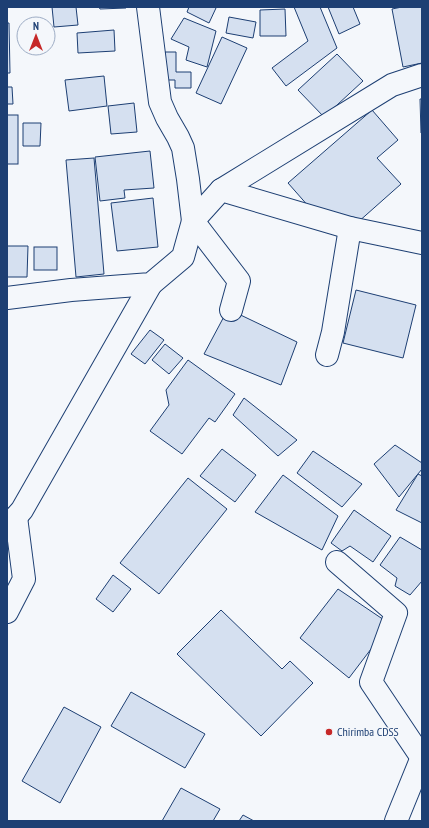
<svg xmlns="http://www.w3.org/2000/svg" width="429" height="828" font-family="'PT Sans Narrow',sans-serif">
<style>
.building{fill:#d5e0f0;stroke:#1d3f73}
.lines{fill:none;stroke-linecap:round;stroke-linejoin:round}
.minor-casing{stroke:#1d3f73;stroke-width:24}
.minor{stroke:#f4f7fb;stroke-width:22}
.poi-dot{fill:#c62828;stroke:#f4f7fb;stroke-width:1.5}
.labels{text-anchor:middle;stroke-width:3;stroke-linejoin:round;paint-order:stroke}
.poi-label{font-size:12px;fill:#1d3f73;stroke:#f4f7fb;text-anchor:start}
</style>
<rect width="100%" height="100%" fill="#f4f7fb"/>
<!-- building -->
<g class="building">
<path d="M 52,7 L 76,7 L 78,25 L 54,27 Z"/>
<path d="M 99,7 L 126,7 L 126,8 L 100,9 Z"/>
<path d="M 189,7 L 214,7 L 216,8 L 209,23 L 187,12 Z"/>
<path d="M 294,7 L 320,7 L 337,48 L 286,86 L 272,68 L 308,41 Z"/>
<path d="M 328,7 L 353,7 L 360,24 L 339,34 Z"/>
<path d="M 402,7 L 422,7 L 422,63 L 403,67 L 392,9 Z"/>
<path d="M 285,9 L 286,36 L 260,36 L 260,10 Z"/>
<path d="M 229,17 L 256,22 L 253,38 L 226,33 Z"/>
<path d="M 184,18 L 216,31 L 207,67 L 186,60 L 189,47 L 171,39 Z"/>
<path d="M 7,23 L 9,23 L 10,73 L 7,73 Z"/>
<path d="M 114,30 L 115,51 L 78,53 L 77,33 Z"/>
<path d="M 222,37 L 247,48 L 221,104 L 196,93 Z"/>
<path d="M 165,52 L 176,52 L 176,72 L 191,72 L 191,88 L 175,88 L 175,80 L 166,80 Z"/>
<path d="M 337,54 L 363,81 L 324,117 L 298,90 Z"/>
<path d="M 104,76 L 107,106 L 69,111 L 65,80 Z"/>
<path d="M 7,87 L 12,87 L 13,104 L 7,104 Z"/>
<path d="M 420,99 L 422,99 L 422,133 L 421,133 Z"/>
<path d="M 134,103 L 137,132 L 111,134 L 108,106 Z"/>
<path d="M 372,110 L 398,140 L 377,158 L 401,184 L 357,223 L 310,208 L 288,183 Z"/>
<rect x="7" y="115" width="11" height="49"/>
<path d="M 23,123 L 41,123 L 40,146 L 23,146 Z"/>
<path d="M 150,151 L 154,188 L 124,190 L 125,198 L 100,201 L 95,157 Z"/>
<path d="M 94,158 L 104,274 L 76,277 L 66,160 Z"/>
<path d="M 153,198 L 158,247 L 117,251 L 111,203 Z"/>
<path d="M 7,246 L 28,246 L 27,277 L 7,277 Z"/>
<rect x="34" y="247" width="23" height="23"/>
<path d="M 356,290 L 416,305 L 403,358 L 343,343 Z"/>
<path d="M 228,309 L 297,342 L 281,385 L 204,354 Z"/>
<path d="M 150,330 L 164,340 L 145,364 L 131,354 Z"/>
<path d="M 165,344 L 183,358 L 169,374 L 152,360 Z"/>
<path d="M 188,360 L 235,394 L 215,422 L 209,418 L 182,454 L 150,431 L 169,405 L 166,390 Z"/>
<path d="M 244,398 L 297,440 L 278,456 L 233,415 Z"/>
<path d="M 395,445 L 422,463 L 422,469 L 399,497 L 374,464 Z"/>
<path d="M 222,449 L 256,475 L 235,502 L 200,476 Z"/>
<path d="M 313,451 L 362,484 L 342,507 L 297,473 Z"/>
<path d="M 418,474 L 422,476 L 422,523 L 396,510 Z"/>
<path d="M 283,475 L 338,516 L 322,550 L 255,512 Z"/>
<path d="M 188,478 L 227,509 L 159,594 L 120,563 Z"/>
<path d="M 354,510 L 391,536 L 373,562 L 350,546 L 342,551 L 331,543 Z"/>
<path d="M 400,537 L 422,550 L 422,581 L 410,595 L 395,586 L 397,578 L 380,565 Z"/>
<path d="M 113,575 L 131,589 L 113,612 L 96,599 Z"/>
<path d="M 338,589 L 390,624 L 349,678 L 300,638 Z"/>
<path d="M 221,610 L 282,669 L 290,661 L 313,683 L 261,736 L 177,654 Z"/>
<path d="M 131,692 L 205,734 L 185,768 L 111,726 Z"/>
<path d="M 64,707 L 101,727 L 60,803 L 22,781 Z"/>
<path d="M 181,788 L 220,809 L 213,821 L 162,821 Z"/>
<path d="M 243,815 L 254,821 L 239,821 Z"/>
</g>
<g class="lines">
<!-- minor casing -->
<g class="minor-casing">
<g id="minor">
<path d="M 148,7 L 160,102 L 167,118 L 178,137 L 183,148 L 188,179 L 193,221 L 239,281 L 231,310"/>
<path d="M 221,190 L 392,85 L 422,75"/>
<path d="M 7,298 L 71,290 L 151,284 L 183,257 L 193,221 L 221,190 L 350,228 L 422,243"/>
<path d="M 327,355 L 333,332 L 350,228"/>
<path d="M 7,527 L 22,510 L 151,284"/>
<path d="M 337,562 L 396,613 L 371,682 L 422,758"/>
<path d="M 7,612 L 24,579 L 16,517"/>
<path d="M 396,821 L 422,757"/>
</g>
</g>
<!-- minor -->
<use href="#minor" class="minor"/>
</g>
<!-- markers -->
<circle class="poi-dot" cx="329" cy="732" r="4"/>
<g class="labels">
<!-- poi labels -->
<g class="poi-label">
<text x="337" y="736">Chirimba CDSS</text>
</g>
</g>
<!-- border -->
<rect width="429" height="828" fill="none" stroke="#1d3f73" stroke-width="16"/>
<!-- north arrow -->
<g transform="translate(36 36)"><circle r="19" fill="#f4f7fb" stroke="#9eadc5"/>
<path d="M0-3L7 15L0 10L-7 15Z" fill="#c62828"/>
<text y="-6" font-size="11" font-weight="bold" text-anchor="middle" fill="#1d3f73">N</text>
</g>
</svg>
